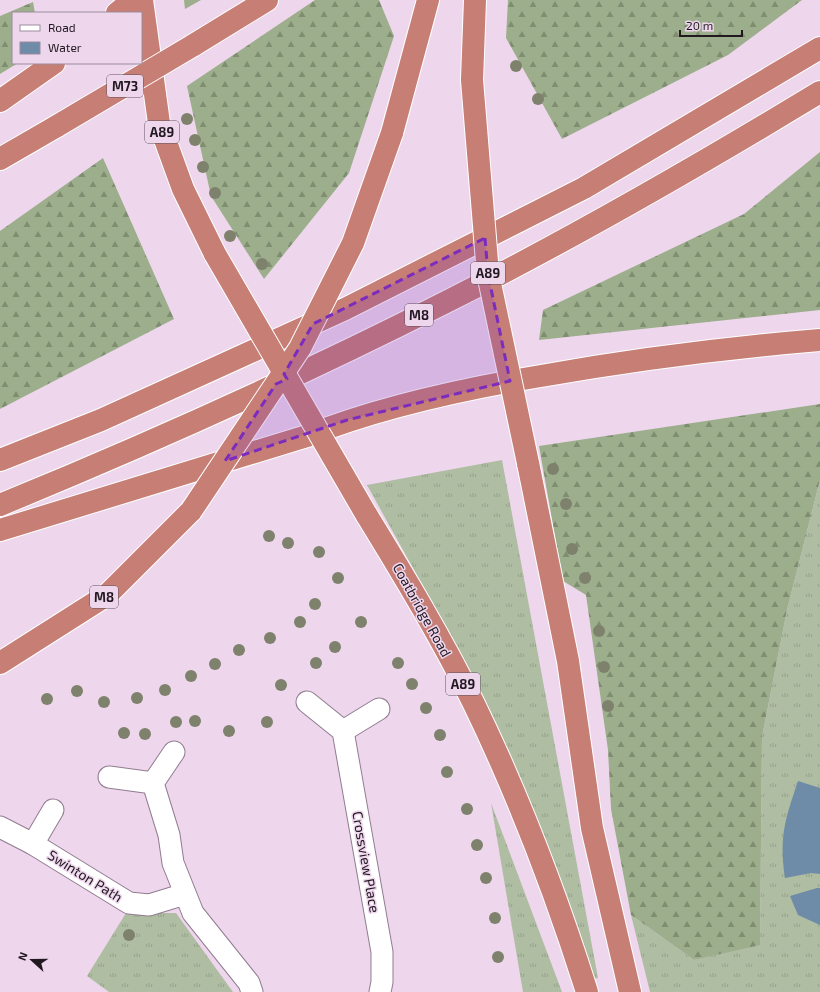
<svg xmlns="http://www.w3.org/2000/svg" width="820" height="992" font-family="'Exo 2',sans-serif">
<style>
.grass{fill:url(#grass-tufts)}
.forest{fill:url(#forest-firs)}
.water{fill:#6e8ba7}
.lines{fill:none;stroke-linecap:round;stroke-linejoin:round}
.minor-casing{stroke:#917c90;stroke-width:23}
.highway-casing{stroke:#fff;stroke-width:24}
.minor{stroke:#fff;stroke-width:21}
.highway{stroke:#c67e75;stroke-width:22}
.highway-bridge-casing{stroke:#fff;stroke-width:24;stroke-linecap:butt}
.highway-bridge{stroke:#c67e75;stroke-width:22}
.tree{fill:#7e816c}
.marked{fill:#7b2cbf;fill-opacity:0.2;stroke:#7b2cbf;stroke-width:3;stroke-dasharray:8 5;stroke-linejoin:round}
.labels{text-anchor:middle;stroke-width:3;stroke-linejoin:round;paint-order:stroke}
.shield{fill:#eed7ed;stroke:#5e515e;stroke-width:1}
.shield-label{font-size:13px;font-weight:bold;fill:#211820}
.street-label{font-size:14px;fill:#211820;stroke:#eed7ed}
</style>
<defs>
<pattern id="grass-tufts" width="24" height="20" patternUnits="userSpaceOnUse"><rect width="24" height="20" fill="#afbda3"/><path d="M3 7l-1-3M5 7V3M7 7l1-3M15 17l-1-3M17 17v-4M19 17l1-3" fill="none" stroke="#96a28c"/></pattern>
<pattern id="forest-firs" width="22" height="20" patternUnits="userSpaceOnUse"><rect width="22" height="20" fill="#9cae8b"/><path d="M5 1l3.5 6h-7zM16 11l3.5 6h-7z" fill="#7f8d71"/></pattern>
</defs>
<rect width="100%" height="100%" fill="#eed7ed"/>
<!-- grass -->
<g class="grass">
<path d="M 502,460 L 598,978 L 589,980 L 460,653 L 367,485 Z"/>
<path d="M 820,480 L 820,992 L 650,992 L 631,915 L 694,960 L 760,944 L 762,737 L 787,610 Z"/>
<path d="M 491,803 L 562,992 L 523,992 Z"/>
<path d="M 126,913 L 176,913 L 233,992 L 109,992 L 87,976 Z"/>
</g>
<!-- forest -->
<g class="forest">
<path d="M 184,0 L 201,0 L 185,9 Z"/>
<path d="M 315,0 L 379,0 L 394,36 L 349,173 L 264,279 L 211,196 L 187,86 Z"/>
<path d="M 508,0 L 802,0 L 728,55 L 562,139 L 506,38 Z"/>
<path d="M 33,2 L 35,13 L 13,13 L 13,63 L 18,63 L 0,74 L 0,16 Z"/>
<path d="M 820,152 L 820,310 L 539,340 L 543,310 L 744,214 Z"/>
<path d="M 103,158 L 174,319 L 0,409 L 0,231 Z"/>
<path d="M 820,404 L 820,480 L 787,610 L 762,737 L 760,945 L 694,960 L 631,915 L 611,809 L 608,750 L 586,595 L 563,581 L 539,446 Z"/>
</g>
<!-- water -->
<g class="water">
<path d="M 798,781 L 820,788 L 820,874 L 811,873 L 785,878 C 779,836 785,820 798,781 Z"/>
<path d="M 817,888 L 820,888 L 820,925 L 798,915 L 790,896 Z"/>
</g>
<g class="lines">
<!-- minor casing -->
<g class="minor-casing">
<g id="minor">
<path d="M 307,702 L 343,731 L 382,952 L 382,982 L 380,992"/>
<path d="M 343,731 L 379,709"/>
<path d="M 174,752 L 153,783 L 169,835 L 173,863 L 193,913 L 249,983 L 252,992"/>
<path d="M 109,777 L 153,783"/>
<path d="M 0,827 L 33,844 L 129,903 L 149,905 L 185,894"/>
<path d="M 33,844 L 53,810"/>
</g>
</g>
<!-- highway casing -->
<g class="highway-casing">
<g id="highway">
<path d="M 142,0 L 159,123 L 183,189 L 215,254"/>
<path d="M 117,13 L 133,0"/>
<path d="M 192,46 L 267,0"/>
<path d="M 472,80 L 475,0"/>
<path d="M 0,101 L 54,63"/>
<path d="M 392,133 L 428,0"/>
<path d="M 0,159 L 57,126"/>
<path d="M 0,460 L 101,420 L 345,309 L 584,188 L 820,48"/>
<path d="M 528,463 L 568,661 L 592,828 L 630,992"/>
<path d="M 0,505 C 151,443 300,376 446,302 C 573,238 698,166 820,92"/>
<path d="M 366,514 C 404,576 442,639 474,704 C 519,797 556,894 587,992"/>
<path d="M 0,530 L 307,436 C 380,407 458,390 535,377 C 630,360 724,348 820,340"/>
<path d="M 0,663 L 107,595 L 191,511"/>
</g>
</g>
<!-- minor -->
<use href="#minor" class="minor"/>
<!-- highway -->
<use href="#highway" class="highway"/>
<!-- highway-bridge casing -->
<g class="highway-bridge-casing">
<g id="highway-bridge">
<path d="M 472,80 L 488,274 L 528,463"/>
<path d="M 57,126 L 192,46"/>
<path d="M 215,254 L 366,514"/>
<path d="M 191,511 L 300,348 L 353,243 L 392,133"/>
</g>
</g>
<!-- highway-bridge -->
<use href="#highway-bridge" class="highway-bridge"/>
</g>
<!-- trees -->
<g class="tree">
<circle cx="516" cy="66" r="6"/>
<circle cx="538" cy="99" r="6"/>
<circle cx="187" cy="119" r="6"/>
<circle cx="195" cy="140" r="6"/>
<circle cx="203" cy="167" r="6"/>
<circle cx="215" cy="193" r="6"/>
<circle cx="230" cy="236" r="6"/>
<circle cx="262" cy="264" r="6"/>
<circle cx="553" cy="469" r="6"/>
<circle cx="566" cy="504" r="6"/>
<circle cx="269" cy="536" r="6"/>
<circle cx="288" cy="543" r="6"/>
<circle cx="572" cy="549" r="6"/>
<circle cx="319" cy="552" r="6"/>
<circle cx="338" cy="578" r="6"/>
<circle cx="585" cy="578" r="6"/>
<circle cx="315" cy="604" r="6"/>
<circle cx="300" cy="622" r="6"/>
<circle cx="361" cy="622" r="6"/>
<circle cx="599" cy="631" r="6"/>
<circle cx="270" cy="638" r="6"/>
<circle cx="335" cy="647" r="6"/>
<circle cx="239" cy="650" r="6"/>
<circle cx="316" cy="663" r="6"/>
<circle cx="398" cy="663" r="6"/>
<circle cx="215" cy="664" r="6"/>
<circle cx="604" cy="667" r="6"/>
<circle cx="191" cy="676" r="6"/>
<circle cx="412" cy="684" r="6"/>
<circle cx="281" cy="685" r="6"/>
<circle cx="165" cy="690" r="6"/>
<circle cx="77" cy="691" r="6"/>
<circle cx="137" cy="698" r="6"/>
<circle cx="47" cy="699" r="6"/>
<circle cx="104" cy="702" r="6"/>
<circle cx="608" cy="706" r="6"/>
<circle cx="426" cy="708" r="6"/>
<circle cx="195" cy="721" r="6"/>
<circle cx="176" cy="722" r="6"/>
<circle cx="267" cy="722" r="6"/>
<circle cx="229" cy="731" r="6"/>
<circle cx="124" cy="733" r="6"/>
<circle cx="145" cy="734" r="6"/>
<circle cx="440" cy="735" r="6"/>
<circle cx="447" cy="772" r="6"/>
<circle cx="467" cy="809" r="6"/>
<circle cx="477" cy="845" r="6"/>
<circle cx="486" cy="878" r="6"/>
<circle cx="495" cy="918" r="6"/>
<circle cx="129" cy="935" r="6"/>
<circle cx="498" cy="957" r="6"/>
</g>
<!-- marked area -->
<path class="marked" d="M 485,238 L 488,274 L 510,381 L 347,420 L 225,461 L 276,384 L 287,379 L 284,374 L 313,324 Z"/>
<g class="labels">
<!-- shield labels -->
<g class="shield">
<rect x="107" y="75" width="36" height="22" rx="3"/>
<rect x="145" y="121" width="34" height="22" rx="3"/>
<rect x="471" y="262" width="34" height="22" rx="3"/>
<rect x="405" y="304" width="28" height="22" rx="3"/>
<rect x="90" y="586" width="28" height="22" rx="3"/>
<rect x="446" y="673" width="34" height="22" rx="3"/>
</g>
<g class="shield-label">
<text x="125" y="91">M73</text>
<text x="162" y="137">A89</text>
<text x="488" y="278">A89</text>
<text x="419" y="320">M8</text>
<text x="104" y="602">M8</text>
<text x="463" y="689">A89</text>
</g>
<!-- street labels -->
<g class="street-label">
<text transform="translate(422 610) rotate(61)" y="5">Coatbridge Road</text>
<text transform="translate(366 862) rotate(80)" y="5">Crossview Place</text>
<text transform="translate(85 876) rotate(32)" y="5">Swinton Path</text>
</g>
</g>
<!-- legend -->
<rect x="12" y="12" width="130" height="52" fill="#eed7ed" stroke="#9c8b9b"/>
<rect x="20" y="25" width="20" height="6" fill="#ffffff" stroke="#9c8b9b"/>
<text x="48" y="32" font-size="12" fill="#211820">Road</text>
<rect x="20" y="42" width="20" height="12" fill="#6e8ba7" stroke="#9c8b9b"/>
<text x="48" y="52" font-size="12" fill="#211820">Water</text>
<!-- north arrow -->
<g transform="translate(32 960) rotate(291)" stroke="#eed7ed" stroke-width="3" paint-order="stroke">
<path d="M0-3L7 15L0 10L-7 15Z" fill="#211820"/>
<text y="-6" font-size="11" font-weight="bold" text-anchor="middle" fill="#211820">N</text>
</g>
<!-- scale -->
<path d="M680 30v6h62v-6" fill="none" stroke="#211820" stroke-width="2"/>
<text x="686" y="30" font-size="12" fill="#211820" stroke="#eed7ed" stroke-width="3" paint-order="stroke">20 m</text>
</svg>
